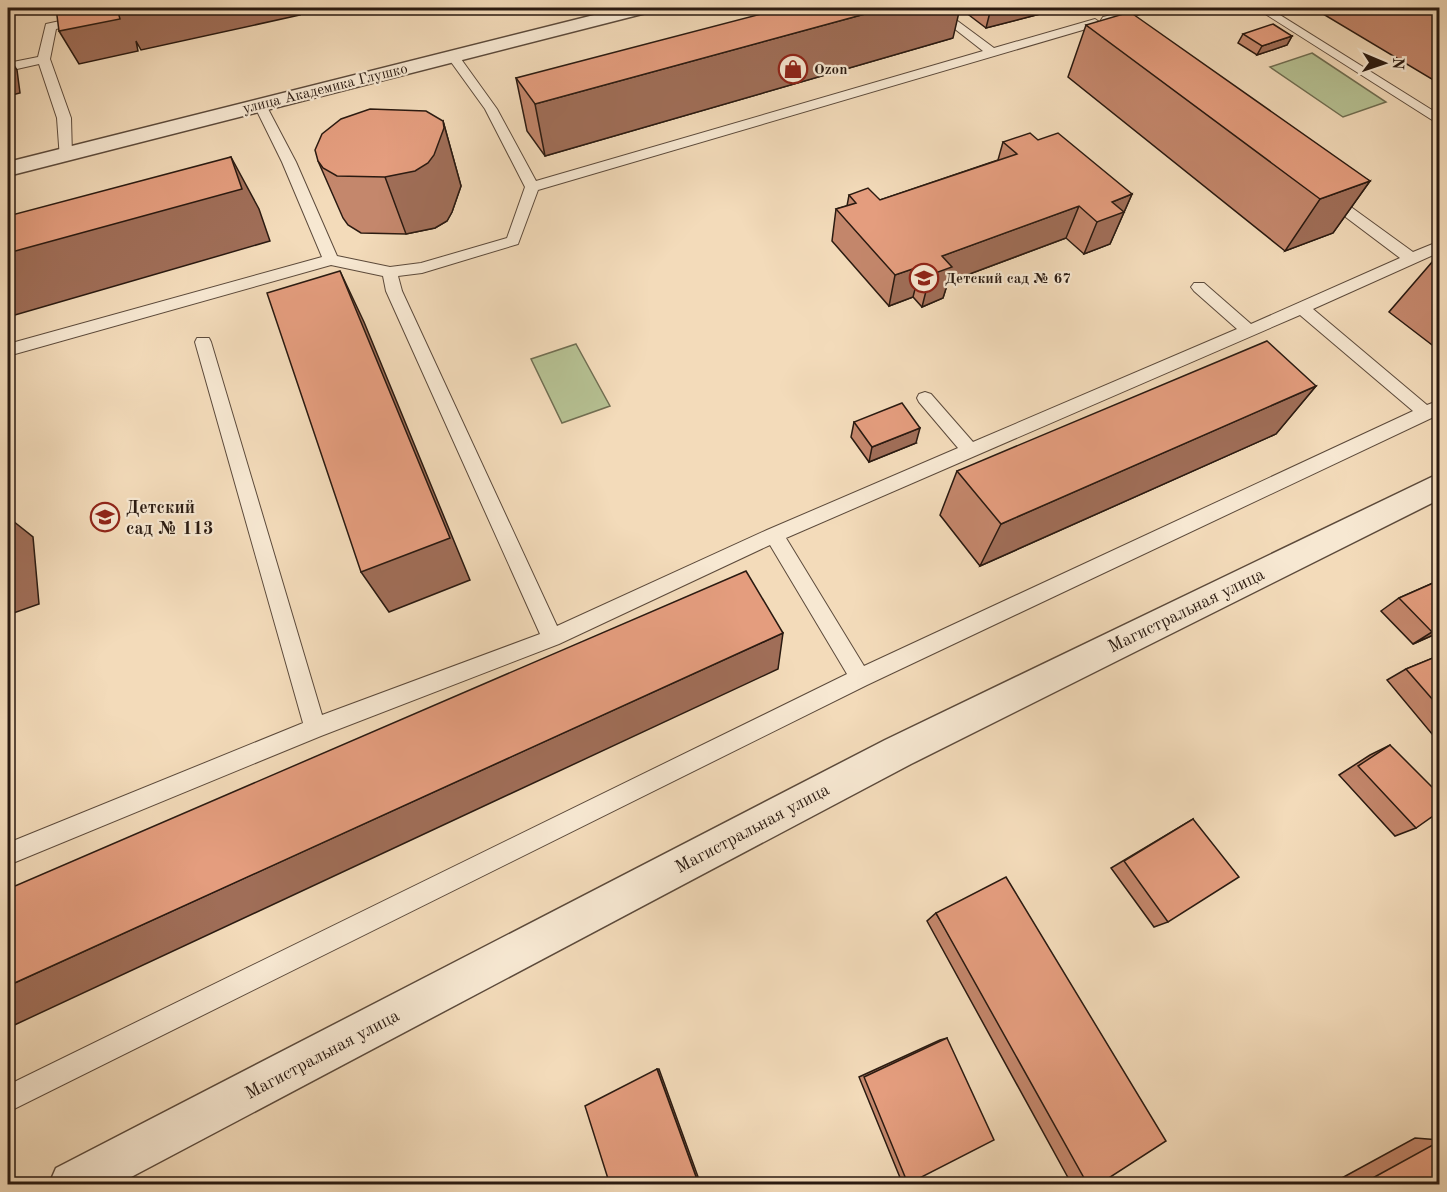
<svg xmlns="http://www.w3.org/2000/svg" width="1447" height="1192" font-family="'Old Standard TT',serif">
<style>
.green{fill:#b6c193;stroke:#706e52;stroke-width:1.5}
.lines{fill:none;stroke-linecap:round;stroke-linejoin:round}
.service-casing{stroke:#5c4a3b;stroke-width:2}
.minor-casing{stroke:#5c4a3b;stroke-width:3}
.service{fill:#f7e8d2;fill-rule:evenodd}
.minor{fill:#f7e8d2;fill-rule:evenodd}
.wall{fill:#c4876c;stroke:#2a1a11;stroke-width:1.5}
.shaded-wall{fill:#a06e58;stroke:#2a1a11;stroke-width:1.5}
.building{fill:#e49d7e;stroke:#2a1a11;stroke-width:1.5}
.labels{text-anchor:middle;stroke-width:4.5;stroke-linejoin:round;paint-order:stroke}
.far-poi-label{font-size:15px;font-weight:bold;fill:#2a1a11;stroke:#f7e8d2;text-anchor:start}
.far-street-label{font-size:15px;fill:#2a1a11;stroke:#f7e8d2}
.poi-label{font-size:18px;font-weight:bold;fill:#2a1a11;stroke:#f7e8d2;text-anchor:start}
.street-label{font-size:18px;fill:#2a1a11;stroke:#f7e8d2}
</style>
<rect width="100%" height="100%" fill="#f3dbba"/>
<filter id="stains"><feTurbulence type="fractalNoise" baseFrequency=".00333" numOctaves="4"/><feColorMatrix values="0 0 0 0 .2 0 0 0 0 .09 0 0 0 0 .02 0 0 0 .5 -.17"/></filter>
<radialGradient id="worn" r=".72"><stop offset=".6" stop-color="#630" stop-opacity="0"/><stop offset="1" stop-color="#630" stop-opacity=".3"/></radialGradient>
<!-- green -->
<g class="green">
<path d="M 1312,53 L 1386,102 L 1343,117 L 1270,67 Z"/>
<path d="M 576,344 L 610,406 L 562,423 L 531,359 Z"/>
</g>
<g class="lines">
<!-- service casing -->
<g class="service-casing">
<g id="service">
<path d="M 120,8 L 139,8 L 137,10 L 56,29 L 50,59 L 71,118 L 72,156 L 70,159 L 60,159 L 57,118 L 39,64 L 8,71 L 8,63 L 38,57 L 46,24 Z"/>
<path d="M 589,8 L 600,8 L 609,18 L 603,22 L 599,20 Z"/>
<path d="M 928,8 L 940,8 L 994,48 L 1095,19 L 1113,32 L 1107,36 L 1093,27 L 538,190 L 518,244 L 422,273 L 398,276 L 402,291 L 557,626 L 767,530 L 958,448 L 919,402 L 917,398 L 919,394 L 925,392 L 931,394 L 973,442 L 1237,329 L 1194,291 L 1191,287 L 1194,283 L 1204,283 L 1251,324 L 1400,258 L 1323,200 L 1321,197 L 1328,193 L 1333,194 L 1413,252 L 1440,241 L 1440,252 L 1313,309 L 1427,405 L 1440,400 L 1440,414 L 867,685 L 8,1112 L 8,1085 L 847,674 L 770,545 L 559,644 L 321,736 L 8,865 L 8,843 L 303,723 L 195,342 L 197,338 L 209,338 L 211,342 L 322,715 L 540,634 L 386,291 L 383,276 L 331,265 L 8,356 L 8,344 L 322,257 L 282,162 L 254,105 L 255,102 L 265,102 L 266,105 L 296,162 L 337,256 L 390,267 L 421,263 L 507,238 L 525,187 L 485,109 L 446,55 L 448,52 L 456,52 L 497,109 L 536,181 L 983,51 ZM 1300,315 L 1413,411 L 864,666 L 786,538 Z"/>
<path d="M 1139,8 L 1156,8 L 1154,10 L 1107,24 L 1101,20 L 1103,17 Z"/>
<path d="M 1256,8 L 1269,8 L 1440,115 L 1440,125 Z"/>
</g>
</g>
<!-- minor casing -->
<g class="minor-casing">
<g id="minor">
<path d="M 622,8 L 653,8 L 650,12 L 8,176 L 8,162 Z"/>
<path d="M 1440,473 L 1440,499 L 911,764 L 118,1184 L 49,1184 L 56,1168 L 885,740 Z"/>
</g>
</g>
<!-- service -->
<use href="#service" class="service"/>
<!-- minor -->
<use href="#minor" class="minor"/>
</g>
<!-- wall -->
<g class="wall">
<path d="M 962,8 L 1063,8 L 986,28 L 961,9 Z"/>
<path d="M 1313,8 L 1440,8 L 1440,84 Z"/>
<path d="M 1086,25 L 1370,181 L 1333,233 L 1285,251 L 1068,77 Z"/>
<path d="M 1243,34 L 1292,36 L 1287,45 L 1257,55 L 1238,43 Z"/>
<path d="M 953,38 L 545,156 L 527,131 L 516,78 Z"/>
<path d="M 443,121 L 461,186 L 452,212 L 447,221 L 435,228 L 406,234 L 361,233 L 348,225 L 343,218 L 318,161 Z"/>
<path d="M 1038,140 L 1132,194 L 1110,244 L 1084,254 L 1066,238 L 948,282 L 943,298 L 922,307 L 913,297 L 889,306 L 832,241 L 836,209 L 847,206 L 849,195 L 880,200 L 998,160 L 1003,142 Z"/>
<path d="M 1440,259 L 1440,351 L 1389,312 L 1433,261 Z"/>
<path d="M 1316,386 L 1276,434 L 980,566 L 940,515 L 957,471 Z"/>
<path d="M 854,422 L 916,443 L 869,462 L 851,437 Z"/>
<path d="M 1440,580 L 1440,632 L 1413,644 L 1381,611 L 1399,598 Z"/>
<path d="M 1440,655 L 1440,739 L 1437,740 L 1387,680 L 1406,669 Z"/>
<path d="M 1390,745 L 1416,828 L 1395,836 L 1339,775 L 1370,755 Z"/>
<path d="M 1193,819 L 1168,922 L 1154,927 L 1111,868 Z"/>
<path d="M 936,913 L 1098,1185 L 1075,1185 L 1071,1183 L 927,921 Z"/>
<path d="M 947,1038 L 908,1184 L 901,1180 L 859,1077 L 940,1040 Z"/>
<path d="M 1415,1138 L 1440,1140 L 1440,1185 L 1329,1185 Z"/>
</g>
<!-- shaded-wall -->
<g class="shaded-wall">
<path d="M 117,8 L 297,8 L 300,15 L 141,50 L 136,41 L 138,51 L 79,64 L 59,31 Z"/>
<path d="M 887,8 L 960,8 L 953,38 L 545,156 L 535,104 Z"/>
<path d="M 991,8 L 1063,8 L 986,28 Z"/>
<path d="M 1292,36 L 1287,45 L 1257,55 L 1262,46 Z"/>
<path d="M 8,56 L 17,70 L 20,93 L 8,96 Z"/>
<path d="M 443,121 L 461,186 L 452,212 L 447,221 L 435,228 L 406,234 L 385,177 Z"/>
<path d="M 231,157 L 259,209 L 270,241 L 8,317 L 8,253 Z"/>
<path d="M 1370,181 L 1333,233 L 1285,251 L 1320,199 Z"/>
<path d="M 1132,194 L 1110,244 L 1084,254 L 1097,222 L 1112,202 Z"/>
<path d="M 1079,206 L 1066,238 L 948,282 L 943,298 L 922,307 L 930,275 L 942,256 Z"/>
<path d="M 921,266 L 913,297 L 889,306 L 895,275 Z"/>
<path d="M 340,271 L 364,322 L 470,580 L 389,612 L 361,572 Z"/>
<path d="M 1316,386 L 1276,434 L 980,566 L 1001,524 Z"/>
<path d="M 920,428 L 916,443 L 869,462 L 872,447 Z"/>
<path d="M 8,517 L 33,537 L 39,604 L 8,615 Z"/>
<path d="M 1440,629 L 1440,632 L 1413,644 L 1432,632 Z"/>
<path d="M 783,633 L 778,669 L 8,1028 L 8,986 Z"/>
<path d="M 657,1069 L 659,1069 L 701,1185 L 699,1185 Z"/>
</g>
<!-- building -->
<g class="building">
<path d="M 56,8 L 117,8 L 120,19 L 59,31 Z"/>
<path d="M 784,8 L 887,8 L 535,104 L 516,78 Z"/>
<path d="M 1130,12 L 1370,181 L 1320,199 L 1086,25 Z"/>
<path d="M 1273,24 L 1292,36 L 1262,46 L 1243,34 Z"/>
<path d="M 370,109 L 426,111 L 443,121 L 444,128 L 434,155 L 428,163 L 415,171 L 385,177 L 337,176 L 323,168 L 318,161 L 315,150 L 322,134 L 341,119 Z"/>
<path d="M 1030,133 L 1038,140 L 1058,133 L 1132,194 L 1112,202 L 1124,212 L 1097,222 L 1079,206 L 942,256 L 952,267 L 930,275 L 921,266 L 895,275 L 836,209 L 856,203 L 849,195 L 868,188 L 880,200 L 1017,154 L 1003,142 Z"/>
<path d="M 231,157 L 242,189 L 8,253 L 8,216 Z"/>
<path d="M 1440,259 L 1440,266 L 1433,261 Z"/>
<path d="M 340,271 L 450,538 L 361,572 L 267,293 Z"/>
<path d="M 1267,341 L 1316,386 L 1001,524 L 957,471 Z"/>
<path d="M 902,403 L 920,428 L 872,447 L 854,422 Z"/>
<path d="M 746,571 L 783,633 L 8,986 L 8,889 Z"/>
<path d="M 1440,580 L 1440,629 L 1432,632 L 1399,598 Z"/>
<path d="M 1440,655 L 1440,708 L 1406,669 Z"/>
<path d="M 1390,745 L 1440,795 L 1440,811 L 1416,828 L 1358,766 Z"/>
<path d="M 1193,819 L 1239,877 L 1168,922 L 1124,861 Z"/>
<path d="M 1006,877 L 1166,1141 L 1098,1185 L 1088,1185 L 936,913 Z"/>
<path d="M 947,1038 L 994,1140 L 908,1184 L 864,1077 Z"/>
<path d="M 657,1069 L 699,1185 L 610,1185 L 585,1106 Z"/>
<path d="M 1440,1141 L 1440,1185 L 1360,1185 Z"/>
</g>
<!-- icons -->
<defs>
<g id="shop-ring" transform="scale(1.5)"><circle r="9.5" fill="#f7e8d2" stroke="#8f2418" stroke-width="1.5"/><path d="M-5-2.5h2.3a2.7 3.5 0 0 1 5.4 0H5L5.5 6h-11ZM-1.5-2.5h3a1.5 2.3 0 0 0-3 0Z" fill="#8f2418"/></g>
<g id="school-ring" transform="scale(1.5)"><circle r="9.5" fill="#f7e8d2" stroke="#8f2418" stroke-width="1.5"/><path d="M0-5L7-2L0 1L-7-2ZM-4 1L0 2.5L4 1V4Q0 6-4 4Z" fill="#8f2418"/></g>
</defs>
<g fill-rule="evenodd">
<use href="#shop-ring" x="793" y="69"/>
<use href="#school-ring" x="924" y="278"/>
<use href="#school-ring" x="105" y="517"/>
</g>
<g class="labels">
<!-- far-poi labels -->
<g class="far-poi-label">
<text x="814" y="74">Ozon</text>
<text x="945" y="283">Детский сад № 67</text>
</g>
<!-- far-street labels -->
<g class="far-street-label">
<text transform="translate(325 88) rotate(-14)" y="5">улица Академика Глушко</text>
</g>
<!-- poi labels -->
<g class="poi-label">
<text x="126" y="513">Детский<tspan x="126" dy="21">сад № 113</tspan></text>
</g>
<!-- street labels -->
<g class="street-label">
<text transform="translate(1186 610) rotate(-26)" y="6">Магистральная улица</text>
<text transform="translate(752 828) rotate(-28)" y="6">Магистральная улица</text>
<text transform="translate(322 1054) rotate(-28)" y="6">Магистральная улица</text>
</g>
</g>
<!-- margin -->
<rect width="1447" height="1192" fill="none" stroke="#f3dbba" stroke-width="30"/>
<rect x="9" y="9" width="1429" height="1174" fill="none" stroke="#2a1a11" stroke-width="3"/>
<rect x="15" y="15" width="1417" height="1162" fill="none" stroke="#2a1a11" stroke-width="1.5"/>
<!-- north arrow -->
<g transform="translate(1384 63) rotate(92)" stroke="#f7e8d2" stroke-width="4.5" paint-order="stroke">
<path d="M0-4.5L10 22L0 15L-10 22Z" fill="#2a1a11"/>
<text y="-9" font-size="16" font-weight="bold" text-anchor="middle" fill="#2a1a11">N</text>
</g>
<rect width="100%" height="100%" filter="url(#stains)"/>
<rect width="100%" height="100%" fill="url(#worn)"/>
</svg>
